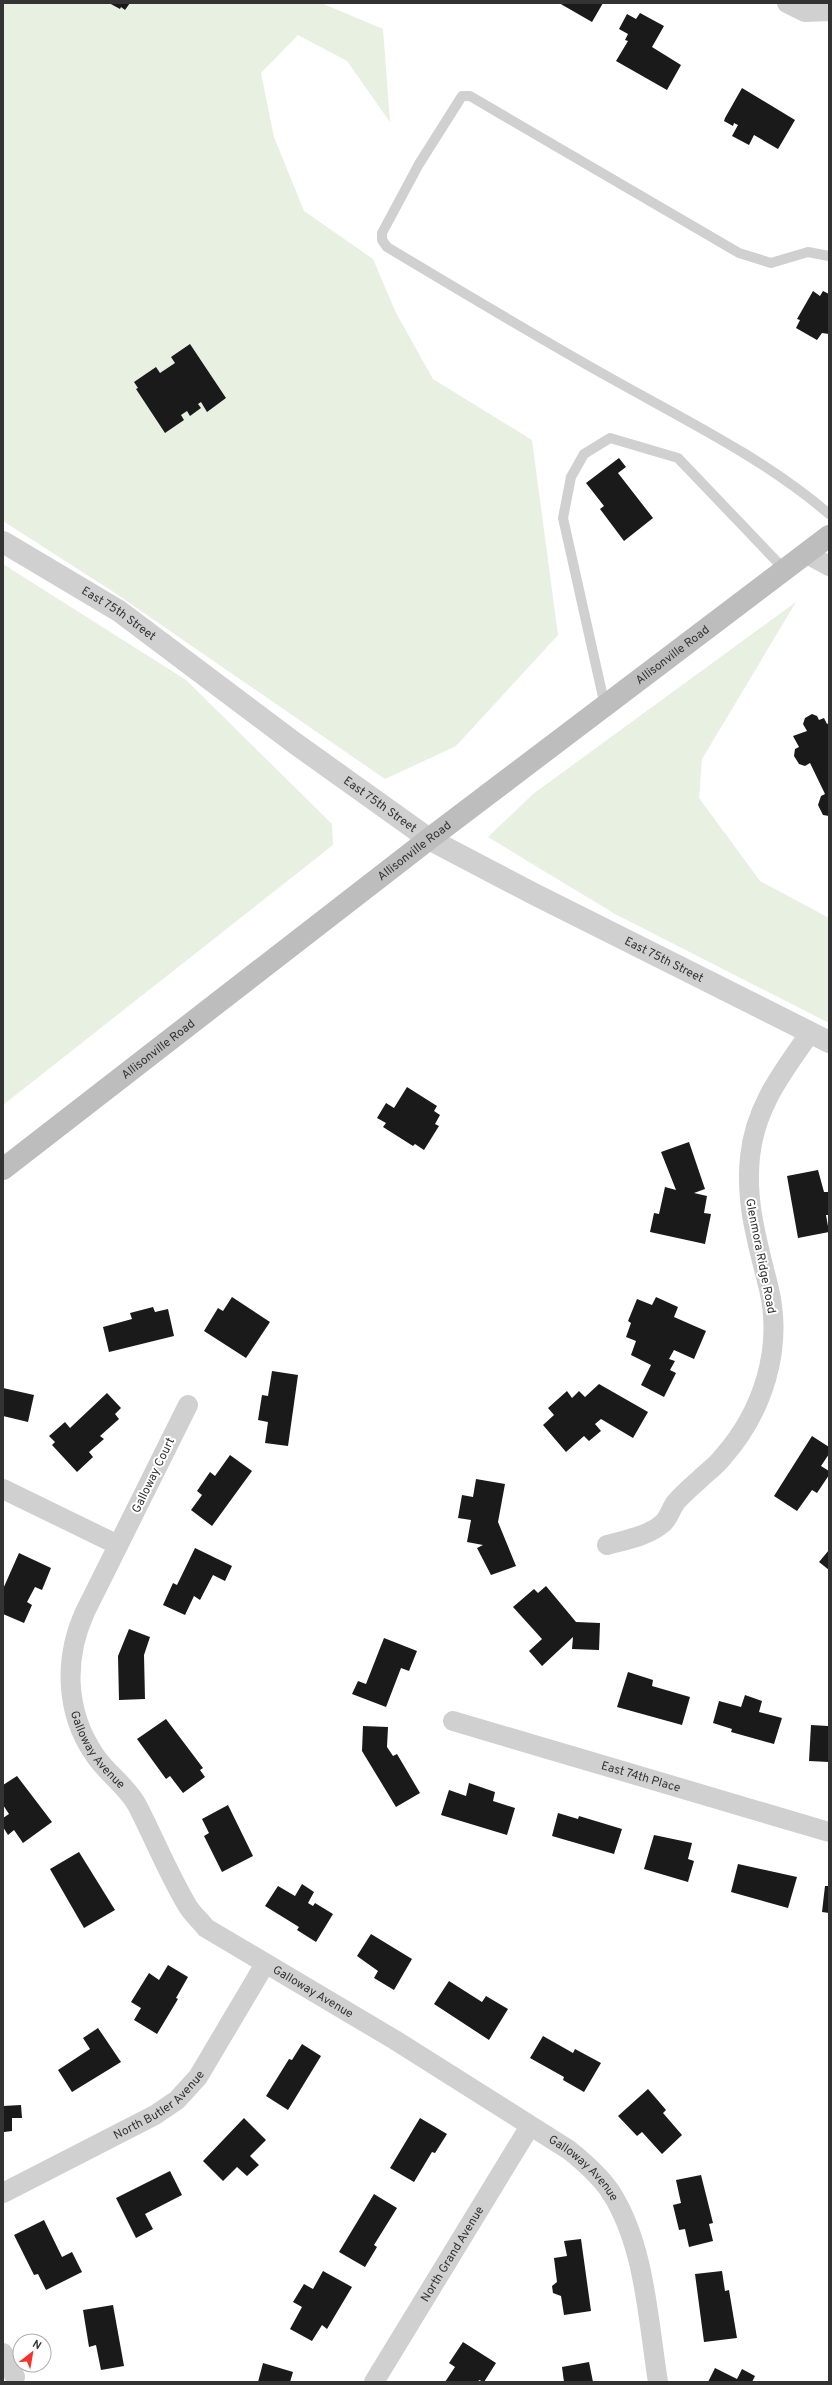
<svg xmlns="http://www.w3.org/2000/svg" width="832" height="2385" font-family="Overpass,sans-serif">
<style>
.green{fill:#e7f0e1}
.building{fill:#1a1a1a}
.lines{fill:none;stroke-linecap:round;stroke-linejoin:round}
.service{stroke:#d0d0d0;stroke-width:10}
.minor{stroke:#d0d0d0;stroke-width:20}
.tertiary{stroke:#d0d0d0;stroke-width:22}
.secondary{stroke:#bdbdbd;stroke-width:22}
.labels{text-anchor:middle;stroke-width:4;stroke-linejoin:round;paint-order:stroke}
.street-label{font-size:12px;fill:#333;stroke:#fff}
</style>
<rect width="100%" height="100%" fill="#fff"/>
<!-- green -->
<g class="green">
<path d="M 3,3 L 321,3 L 383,29 L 390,122 L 347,61 L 298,35 L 261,73 L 274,137 L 304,211 L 373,259 L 396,313 L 433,379 L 532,440 L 558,635 L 456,746 L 385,779 L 115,593 L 3,521 Z"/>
<path d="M 3,564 L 186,680 L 332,824 L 333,845 L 3,1105 Z"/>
<path d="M 796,602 L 702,759 L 699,798 L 760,881 L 829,918 L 829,1023 L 615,914 L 488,837 L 533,794 Z"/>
</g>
<!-- building -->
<g class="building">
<path d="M 109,3 L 130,3 L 125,10 L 121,7 L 120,9 Z"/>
<path d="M 559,3 L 603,3 L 592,22 Z"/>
<path d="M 640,13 L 664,26 L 652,47 L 681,65 L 667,90 L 616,61 L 628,41 L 625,40 L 628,34 L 619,29 L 627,14 L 636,19 Z"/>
<path d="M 742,88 L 795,120 L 778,149 L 754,135 L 749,145 L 732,136 L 738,125 L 734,123 L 733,126 L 724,121 L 725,118 Z"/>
<path d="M 813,291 L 820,296 L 823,291 L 829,294 L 829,334 L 822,333 L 817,340 L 796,328 L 800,320 L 797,319 Z"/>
<path d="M 190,344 L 226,398 L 207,412 L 201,402 L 198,404 L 201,408 L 190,416 L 187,411 L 181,415 L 184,420 L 165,433 L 136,389 L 138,388 L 134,382 L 156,367 L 160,373 L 175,363 L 171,357 Z"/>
<path d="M 619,458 L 626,467 L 618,473 L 653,518 L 624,541 L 600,509 L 604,506 L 586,483 Z"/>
<path d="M 812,714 L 817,716 L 819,720 L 824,718 L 827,724 L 829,723 L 829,816 L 823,815 L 818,805 L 821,796 L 825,794 L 810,763 L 805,766 L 799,764 L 794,756 L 795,749 L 799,747 L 793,736 L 807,731 L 803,724 L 805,718 Z"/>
<path d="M 407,1087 L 437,1106 L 434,1111 L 440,1115 L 435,1124 L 439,1126 L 424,1150 L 415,1144 L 413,1146 L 383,1127 L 386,1123 L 377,1118 L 386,1103 L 394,1108 Z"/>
<path d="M 689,1142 L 705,1189 L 694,1193 L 707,1196 L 704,1213 L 711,1214 L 705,1244 L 650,1232 L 654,1213 L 659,1214 L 665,1187 L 676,1190 L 661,1152 Z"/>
<path d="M 818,1170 L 824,1192 L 829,1192 L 829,1215 L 826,1215 L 829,1232 L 798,1238 L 787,1176 Z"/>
<path d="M 232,1297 L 270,1322 L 246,1358 L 204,1331 L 218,1308 L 223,1311 Z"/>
<path d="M 656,1297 L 678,1307 L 674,1317 L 706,1331 L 694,1359 L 674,1350 L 669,1359 L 675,1361 L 670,1370 L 676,1373 L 664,1397 L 641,1385 L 651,1365 L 631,1355 L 636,1341 L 626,1337 L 631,1323 L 628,1321 L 637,1299 L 652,1305 Z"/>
<path d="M 153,1307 L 155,1312 L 168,1309 L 174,1336 L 109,1352 L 103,1327 L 132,1319 L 130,1313 Z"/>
<path d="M 272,1371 L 298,1375 L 288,1446 L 265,1443 L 268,1422 L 258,1420 L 262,1395 L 268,1396 Z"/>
<path d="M 599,1384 L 648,1412 L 633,1438 L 601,1419 L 595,1424 L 601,1431 L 589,1441 L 584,1436 L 566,1452 L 543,1425 L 554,1415 L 548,1408 L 567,1391 L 572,1398 L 579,1391 L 585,1397 Z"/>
<path d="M 3,1388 L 34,1395 L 28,1422 L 3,1416 Z"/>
<path d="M 107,1393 L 121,1408 L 115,1414 L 119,1419 L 100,1436 L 104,1439 L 89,1452 L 93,1457 L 77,1472 L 52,1445 L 55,1442 L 49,1436 L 65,1422 L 70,1428 Z"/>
<path d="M 812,1436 L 829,1447 L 829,1454 L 821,1466 L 829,1471 L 829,1475 L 817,1493 L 812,1490 L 797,1511 L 774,1496 Z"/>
<path d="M 230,1455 L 252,1471 L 212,1526 L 191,1510 L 202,1495 L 197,1491 L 210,1472 L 215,1476 Z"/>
<path d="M 476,1479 L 505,1484 L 498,1522 L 516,1566 L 491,1575 L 477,1548 L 483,1545 L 467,1542 L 471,1520 L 458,1518 L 462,1495 L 473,1497 Z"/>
<path d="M 195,1548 L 232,1566 L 225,1581 L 213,1575 L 200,1600 L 194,1596 L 185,1615 L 163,1605 L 173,1583 L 177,1585 Z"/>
<path d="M 829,1550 L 829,1570 L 819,1562 Z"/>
<path d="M 19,1553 L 51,1568 L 42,1590 L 35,1587 L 27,1602 L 32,1605 L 24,1623 L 3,1614 L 3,1589 Z"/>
<path d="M 546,1586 L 576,1622 L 600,1623 L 599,1650 L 572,1649 L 573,1637 L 542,1666 L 529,1651 L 542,1639 L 513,1607 L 534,1589 L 538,1593 Z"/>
<path d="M 129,1629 L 150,1637 L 144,1655 L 145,1699 L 119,1700 L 118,1656 Z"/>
<path d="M 384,1638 L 417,1651 L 409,1671 L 401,1668 L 386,1707 L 352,1694 L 358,1681 L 366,1684 Z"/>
<path d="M 628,1672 L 653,1680 L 652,1686 L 690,1697 L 682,1725 L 617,1707 Z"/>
<path d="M 745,1695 L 762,1701 L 759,1712 L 782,1718 L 774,1744 L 731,1732 L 732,1729 L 713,1723 L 719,1701 L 741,1707 Z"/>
<path d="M 166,1719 L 203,1768 L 200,1770 L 205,1777 L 183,1793 L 170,1776 L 166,1779 L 137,1739 Z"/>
<path d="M 811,1725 L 828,1726 L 829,1762 L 809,1761 Z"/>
<path d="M 363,1726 L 388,1727 L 387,1747 L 393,1756 L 397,1754 L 420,1793 L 396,1807 L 362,1751 Z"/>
<path d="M 17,1776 L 52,1822 L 23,1843 L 14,1830 L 8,1835 L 3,1827 L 3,1818 L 9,1814 L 3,1805 L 3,1785 Z"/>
<path d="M 469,1783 L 495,1792 L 493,1801 L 515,1808 L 507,1835 L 441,1815 L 449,1790 L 466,1796 Z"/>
<path d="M 228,1805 L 253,1856 L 222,1872 L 204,1836 L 209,1833 L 202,1819 Z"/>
<path d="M 558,1813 L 578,1819 L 579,1816 L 622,1829 L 614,1854 L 552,1836 Z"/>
<path d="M 654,1835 L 692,1843 L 688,1859 L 694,1861 L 688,1882 L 644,1869 Z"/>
<path d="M 79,1852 L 115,1910 L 84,1928 L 50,1869 Z"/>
<path d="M 738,1864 L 797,1877 L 788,1908 L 731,1892 Z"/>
<path d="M 302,1884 L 314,1892 L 308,1903 L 313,1906 L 315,1903 L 333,1914 L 316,1942 L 297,1930 L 299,1927 L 265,1906 L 278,1886 L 295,1896 Z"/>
<path d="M 825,1886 L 829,1886 L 829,1913 L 822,1912 Z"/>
<path d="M 371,1934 L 412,1959 L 394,1990 L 374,1978 L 378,1971 L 357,1956 Z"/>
<path d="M 168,1965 L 188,1977 L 176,1998 L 178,1999 L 157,2034 L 134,2020 L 141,2008 L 131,2002 L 149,1973 L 159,1980 Z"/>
<path d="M 449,1981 L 482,2002 L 486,1996 L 508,2009 L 489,2040 L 434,2004 Z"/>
<path d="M 98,2028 L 121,2062 L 72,2092 L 58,2070 L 90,2049 L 83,2038 Z"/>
<path d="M 543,2036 L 573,2053 L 575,2049 L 601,2063 L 584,2092 L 563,2080 L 564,2077 L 530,2058 Z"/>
<path d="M 302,2044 L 321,2056 L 288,2110 L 266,2096 L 289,2059 L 292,2060 Z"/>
<path d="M 648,2089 L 666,2110 L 663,2113 L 682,2135 L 662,2154 L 642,2132 L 637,2136 L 618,2116 Z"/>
<path d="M 21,2105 L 22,2118 L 12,2118 L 12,2131 L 4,2132 L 3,2135 L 3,2106 Z"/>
<path d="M 244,2118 L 266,2140 L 250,2156 L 259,2165 L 247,2176 L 237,2167 L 223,2181 L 203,2161 Z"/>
<path d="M 420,2118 L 447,2134 L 435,2153 L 432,2152 L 414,2182 L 390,2168 Z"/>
<path d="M 170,2171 L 182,2195 L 145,2214 L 153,2229 L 136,2238 L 116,2198 Z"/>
<path d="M 701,2175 L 713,2223 L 709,2224 L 713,2241 L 689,2247 L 685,2229 L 679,2230 L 673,2205 L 681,2203 L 676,2180 Z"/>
<path d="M 374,2194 L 397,2208 L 374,2245 L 377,2247 L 365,2267 L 339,2252 Z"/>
<path d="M 44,2220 L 62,2257 L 72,2252 L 82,2272 L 46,2290 L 38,2274 L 34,2275 L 14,2235 Z"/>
<path d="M 581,2239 L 591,2311 L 564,2315 L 561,2296 L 553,2293 L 552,2286 L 557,2282 L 554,2258 L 567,2256 L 564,2241 Z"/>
<path d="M 323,2271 L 352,2287 L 327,2329 L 322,2325 L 312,2341 L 290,2329 L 302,2307 L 293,2302 L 304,2284 L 313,2289 Z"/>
<path d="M 722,2271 L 725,2291 L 729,2290 L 737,2338 L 704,2342 L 695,2274 Z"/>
<path d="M 113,2305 L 124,2366 L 101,2370 L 96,2345 L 89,2347 L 83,2310 Z"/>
<path d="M 463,2342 L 496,2363 L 484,2382 L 479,2380 L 478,2382 L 445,2382 L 455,2367 L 449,2363 Z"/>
<path d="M 589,2362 L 593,2382 L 564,2382 L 562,2367 Z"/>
<path d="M 263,2363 L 293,2372 L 290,2382 L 258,2382 Z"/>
<path d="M 715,2368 L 737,2379 L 742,2369 L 755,2376 L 752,2382 L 708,2382 Z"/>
</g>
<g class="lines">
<!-- service -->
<g class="service">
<path d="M 829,256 L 808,252 L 771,263 L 739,253 L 470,96 L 462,96 L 419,164 L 382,233 L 382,240 L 387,247 C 462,292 537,337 614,380 C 687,421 765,459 829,514"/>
<path d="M 605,706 L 563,518 L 571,477 L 584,454 L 610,438 L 678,458 L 785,570"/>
</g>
<!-- minor -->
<g class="minor">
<path d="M 787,3 L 805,12 L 829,11"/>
<path d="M 807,554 L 829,566"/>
<path id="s1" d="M 188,1405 L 85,1612 C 64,1658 65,1711 94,1754 C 106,1773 126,1785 137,1805 C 154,1838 168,1873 187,1905 C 192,1914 200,1920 206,1928 L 395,2040 L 569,2150 C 584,2162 599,2175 610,2191 C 645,2244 648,2320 658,2382"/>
<path d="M 3,1489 L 118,1545"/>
<path d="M 607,1545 C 625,1540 649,1536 663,1523 C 669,1518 671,1508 676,1502 C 683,1494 692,1486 700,1479 C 707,1472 716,1466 722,1458 C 763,1412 783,1349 769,1289 C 758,1244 745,1203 750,1157 C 755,1107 782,1073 810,1033"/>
<path id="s2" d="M 453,1721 L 829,1832"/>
<path id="s3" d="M 3,2193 L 155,2115 L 177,2100 L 198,2077 L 265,1964"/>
<path d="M 3,2353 L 15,2377"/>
<path id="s4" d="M 374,2382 L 530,2126"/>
</g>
<!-- tertiary -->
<path class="tertiary" id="s5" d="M 3,542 L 119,611 L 296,744 L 429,839 L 532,893 L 829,1042"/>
<!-- secondary -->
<path class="secondary" id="s6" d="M 3,1169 L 429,839 L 829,536"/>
</g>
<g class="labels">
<!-- street labels -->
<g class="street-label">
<text dy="4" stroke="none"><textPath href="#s5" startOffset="136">East 75th Street</textPath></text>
<text dy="4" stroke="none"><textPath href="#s6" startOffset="844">Allisonville Road</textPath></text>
<text dy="4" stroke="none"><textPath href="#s5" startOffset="460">East 75th Street</textPath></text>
<text dy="4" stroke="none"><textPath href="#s6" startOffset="520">Allisonville Road</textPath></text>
<text dy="4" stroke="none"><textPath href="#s5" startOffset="784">East 75th Street</textPath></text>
<text dy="4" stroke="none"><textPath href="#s6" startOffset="196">Allisonville Road</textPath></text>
<text transform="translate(761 1256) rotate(79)" y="4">Glenmora Ridge Road</text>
<text transform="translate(153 1475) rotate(-64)" y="4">Galloway Court</text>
<text dy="4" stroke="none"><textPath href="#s1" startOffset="378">Galloway Avenue</textPath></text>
<text dy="4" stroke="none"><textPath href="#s2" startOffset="196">East 74th Place</textPath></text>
<text dy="4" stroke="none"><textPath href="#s1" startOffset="713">Galloway Avenue</textPath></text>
<text dy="4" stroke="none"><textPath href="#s3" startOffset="180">North Butler Avenue</textPath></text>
<text dy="4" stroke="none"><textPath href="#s1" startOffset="1037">Galloway Avenue</textPath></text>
<text dy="4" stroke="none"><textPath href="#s4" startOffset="150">North Grand Avenue</textPath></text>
</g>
</g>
<!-- border -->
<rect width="832" height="2385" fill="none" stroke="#333333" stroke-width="8"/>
<!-- north arrow -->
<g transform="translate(32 2353) rotate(31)"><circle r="19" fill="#ffffff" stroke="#adadad"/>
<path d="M0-3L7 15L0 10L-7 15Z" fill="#f2342c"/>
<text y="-6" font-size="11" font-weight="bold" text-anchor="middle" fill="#333333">N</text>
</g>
</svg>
